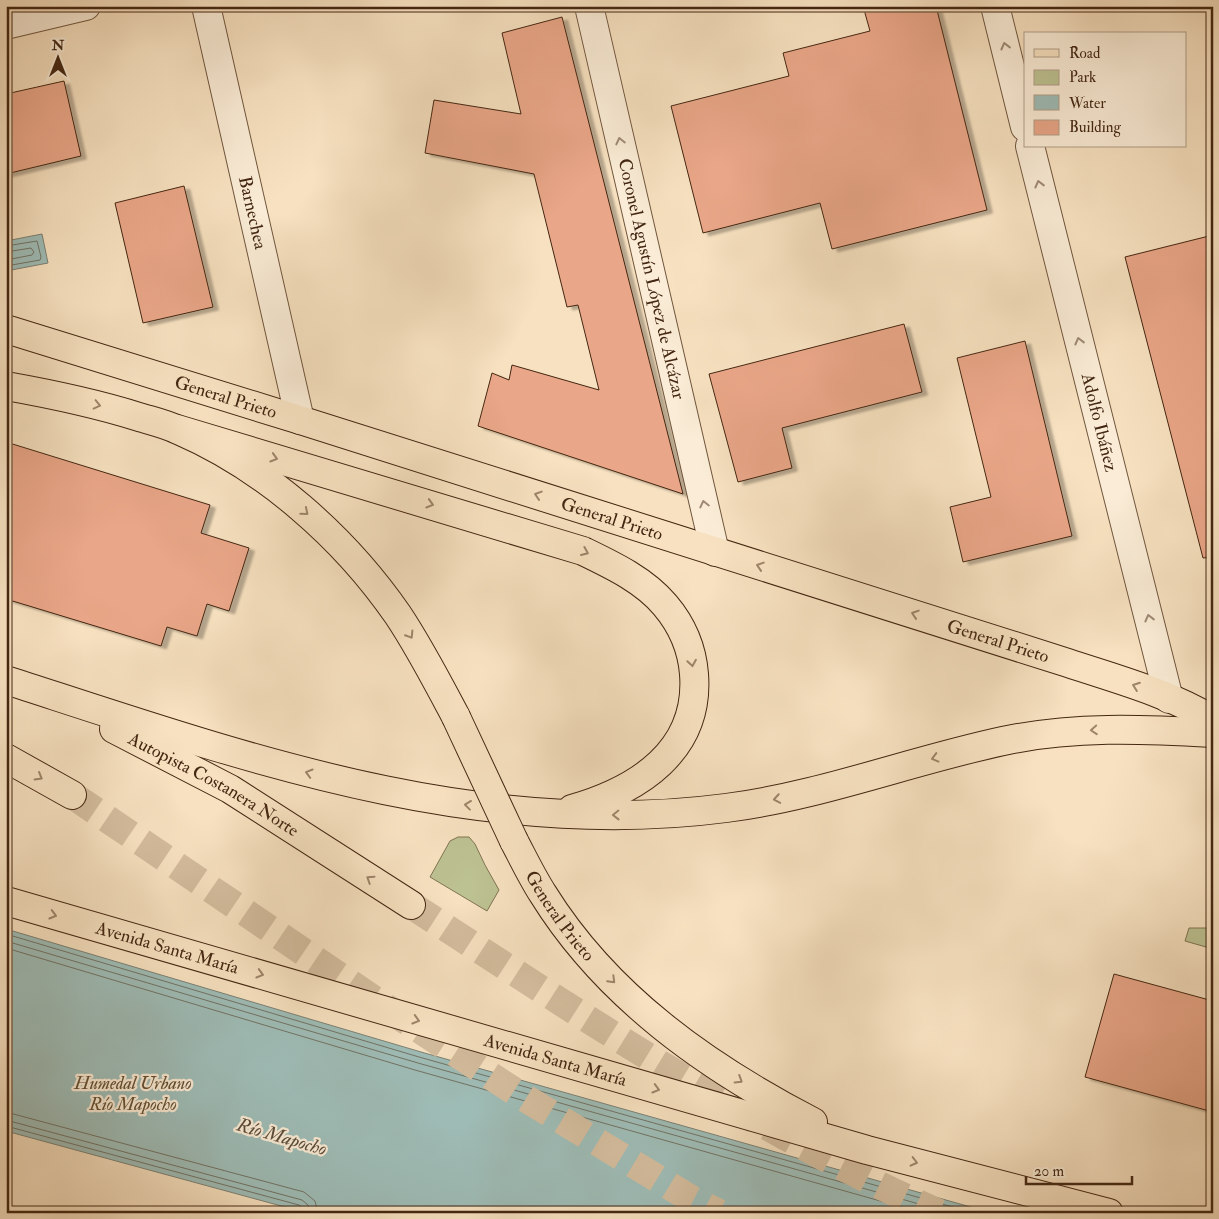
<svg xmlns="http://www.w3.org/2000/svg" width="1219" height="1219" font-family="'IM FELL Double Pica',serif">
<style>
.green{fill:#bdc292;stroke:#807452}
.water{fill:#9ebcb6;stroke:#7a8074}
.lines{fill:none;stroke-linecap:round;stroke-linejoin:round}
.shore{stroke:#717264;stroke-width:1}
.building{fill:#e9a688;stroke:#442712;filter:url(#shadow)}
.highway-tunnel{stroke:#d3bc9d;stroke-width:28;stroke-dasharray:28 14;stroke-linecap:butt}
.street-casing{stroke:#71563e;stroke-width:30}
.primary-casing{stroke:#442712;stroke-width:30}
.highway-casing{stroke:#442712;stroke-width:30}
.street{stroke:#faecd6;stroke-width:28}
.primary{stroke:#f7e1c0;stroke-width:28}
.highway{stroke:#f7e1c0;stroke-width:28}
.primary-bridge-casing{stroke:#442712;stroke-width:30;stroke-linecap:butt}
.primary-bridge{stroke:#f7e1c0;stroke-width:28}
.oneway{stroke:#9f8a74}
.oneway2{stroke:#9e8469}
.labels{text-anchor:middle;stroke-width:4.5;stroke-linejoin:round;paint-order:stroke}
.street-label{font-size:18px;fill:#442712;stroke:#faecd6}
.park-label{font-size:18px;font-style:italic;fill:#624e32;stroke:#faecd6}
.water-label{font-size:19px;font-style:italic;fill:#5a4c3b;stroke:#faecd6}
</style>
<defs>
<filter id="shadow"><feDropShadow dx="5.5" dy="3" stdDeviation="1" flood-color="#0004"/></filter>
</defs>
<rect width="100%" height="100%" fill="#f7e1c0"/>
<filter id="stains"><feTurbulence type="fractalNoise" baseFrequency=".004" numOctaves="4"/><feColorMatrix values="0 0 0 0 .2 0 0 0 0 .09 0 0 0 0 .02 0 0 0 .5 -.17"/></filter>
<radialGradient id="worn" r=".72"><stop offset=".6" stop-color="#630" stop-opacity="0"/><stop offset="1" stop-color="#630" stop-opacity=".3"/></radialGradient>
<!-- green -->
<g class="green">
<path d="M 458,837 L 469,837 L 475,844 L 485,865 L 499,890 L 487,911 L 430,877 L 450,841 Z"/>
<path d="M 1189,928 L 1213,928 L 1213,949 L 1185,941 Z"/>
</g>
<!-- water -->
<g class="water">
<path d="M 42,234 L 48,263 L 6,271 L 6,241 Z"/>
<path d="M 6,929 L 421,1052 L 992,1213 L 307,1213 L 6,1131 Z"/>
</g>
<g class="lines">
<!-- shore -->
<g class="shore">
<path d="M 6,246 L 37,241 L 41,257 L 40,260 L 6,266"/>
<path d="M 6,252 L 31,248 L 34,252 L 32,255 L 6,260"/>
<path d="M 6,934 L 419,1057 L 974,1213"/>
<path d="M 6,941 L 418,1063 L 951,1213"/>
<path d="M 6,948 L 415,1070 L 923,1213"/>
<path d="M 6,1112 L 304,1192 L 315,1201 L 318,1213"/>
<path d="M 6,1120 L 302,1200 L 308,1205 L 310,1213"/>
<path d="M 6,1126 L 299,1205 L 303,1208 L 304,1213"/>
</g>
</g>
<!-- building -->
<g class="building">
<path d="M 863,6 L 936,6 L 987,210 L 832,249 L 820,203 L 703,233 L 671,106 L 789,76 L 783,53 L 870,31 Z"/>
<path d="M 562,17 L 683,494 L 478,426 L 492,373 L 509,380 L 512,365 L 599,390 L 578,305 L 567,307 L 534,174 L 425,153 L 434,100 L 521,114 L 502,33 Z"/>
<path d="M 64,81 L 81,156 L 6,174 L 6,94 Z"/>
<path d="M 184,186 L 213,307 L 143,323 L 115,203 Z"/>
<path d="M 1213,235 L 1213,557 L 1203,558 L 1125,257 Z"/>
<path d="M 904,324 L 922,392 L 782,428 L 792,468 L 738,482 L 709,374 Z"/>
<path d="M 1025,341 L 1072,536 L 963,562 L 950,507 L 991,497 L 957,358 Z"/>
<path d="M 6,442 L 210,505 L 201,533 L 249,548 L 229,611 L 207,604 L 197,636 L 167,627 L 161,646 L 6,599 Z"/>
<path d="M 1114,974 L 1213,1001 L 1213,1112 L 1085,1077 Z"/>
</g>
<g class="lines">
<!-- highway-tunnel -->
<g class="highway-tunnel">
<path d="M 72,795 L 382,1005 L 517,1093 L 691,1199 L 719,1213"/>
<path d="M 411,905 C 582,1016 753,1130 939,1213"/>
</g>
<!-- street casing -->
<g class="street-casing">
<g id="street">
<path id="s1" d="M 206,6 L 300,420"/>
<path id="s2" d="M 589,6 L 715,552"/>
<path d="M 995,6 L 1025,127"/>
<path d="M 6,25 L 86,6"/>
<path id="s3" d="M 1030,146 L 1169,699"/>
</g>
</g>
<!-- primary casing -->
<g class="primary-casing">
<g id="primary">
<path id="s4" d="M 6,329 L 300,420 L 1068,663 C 1116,679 1169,693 1213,720"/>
<path d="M 6,386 C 51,394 95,403 139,417 C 152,421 166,424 178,430 C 266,468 344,537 398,615 C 420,648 438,683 456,717"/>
<path id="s5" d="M 514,841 C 523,858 532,877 543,894 C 607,997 707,1067 813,1122"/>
<path id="s6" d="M 6,901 L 867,1150 L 1109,1213"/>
</g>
</g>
<!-- highway casing -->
<g class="highway-casing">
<g id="highway">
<path d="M 177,429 L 583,551 C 612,565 644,580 665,605 C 682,625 692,648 694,674 C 700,751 638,790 572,809"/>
<path d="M 6,680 C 241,756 475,841 726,808 C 820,796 910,761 1003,741 C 1073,726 1142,729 1213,733"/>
<path id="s7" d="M 114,729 L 230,789 L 411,905"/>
<path d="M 6,758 L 72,795"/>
</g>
</g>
<!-- street -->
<use href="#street" class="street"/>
<!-- primary -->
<use href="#primary" class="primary"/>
<!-- highway -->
<use href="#highway" class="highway"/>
<!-- primary-bridge casing -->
<g class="primary-bridge-casing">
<path id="primary-bridge" d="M 456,717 L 514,841"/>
</g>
<!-- primary-bridge -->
<use href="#primary-bridge" class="primary-bridge"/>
</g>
<!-- one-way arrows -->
<defs><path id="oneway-chevron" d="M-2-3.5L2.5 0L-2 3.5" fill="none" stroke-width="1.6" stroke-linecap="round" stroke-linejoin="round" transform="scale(1.25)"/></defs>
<g class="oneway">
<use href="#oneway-chevron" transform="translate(1005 46) rotate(-104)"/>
<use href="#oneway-chevron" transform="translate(620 141) rotate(-103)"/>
<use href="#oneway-chevron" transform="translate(1039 184) rotate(-104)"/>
<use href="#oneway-chevron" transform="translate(1079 341) rotate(-104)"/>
<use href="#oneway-chevron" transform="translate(704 504) rotate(-103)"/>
<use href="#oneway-chevron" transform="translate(1149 618) rotate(-104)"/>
</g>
<g class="oneway2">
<use href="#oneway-chevron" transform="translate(97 405) rotate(13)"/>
<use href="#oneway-chevron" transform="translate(274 458) rotate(17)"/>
<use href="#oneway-chevron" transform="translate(538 495) rotate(-162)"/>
<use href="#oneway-chevron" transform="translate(430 504) rotate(17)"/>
<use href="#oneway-chevron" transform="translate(305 512) rotate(40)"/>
<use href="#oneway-chevron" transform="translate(585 552) rotate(23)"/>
<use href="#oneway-chevron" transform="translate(760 566) rotate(-162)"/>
<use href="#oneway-chevron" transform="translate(915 614) rotate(-162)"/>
<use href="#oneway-chevron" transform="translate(410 635) rotate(58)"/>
<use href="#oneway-chevron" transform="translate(692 663) rotate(81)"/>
<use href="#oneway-chevron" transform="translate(1136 686) rotate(-160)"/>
<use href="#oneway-chevron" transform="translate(1094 730) rotate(176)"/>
<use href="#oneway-chevron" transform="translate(935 758) rotate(165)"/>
<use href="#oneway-chevron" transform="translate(309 773) rotate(-164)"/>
<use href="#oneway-chevron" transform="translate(39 777) rotate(30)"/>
<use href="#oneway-chevron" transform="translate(777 799) rotate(170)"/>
<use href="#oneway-chevron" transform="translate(468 805) rotate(-173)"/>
<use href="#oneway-chevron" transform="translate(616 815) rotate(179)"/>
<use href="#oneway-chevron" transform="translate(370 879) rotate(-147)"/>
<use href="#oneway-chevron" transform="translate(53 915) rotate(16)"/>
<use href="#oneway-chevron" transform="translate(260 974) rotate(16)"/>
<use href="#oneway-chevron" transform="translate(612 980) rotate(45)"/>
<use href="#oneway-chevron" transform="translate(416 1020) rotate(16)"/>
<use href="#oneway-chevron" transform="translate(739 1080) rotate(32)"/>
<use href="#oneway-chevron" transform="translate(656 1089) rotate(16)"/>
<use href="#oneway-chevron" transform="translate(914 1162) rotate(14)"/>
</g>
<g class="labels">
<!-- street labels -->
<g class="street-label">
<text dy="6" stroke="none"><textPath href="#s1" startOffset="212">Barnechea</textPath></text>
<text dy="6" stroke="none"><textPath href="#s2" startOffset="280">Coronel Agustín López de Alcázar</textPath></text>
<text dy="6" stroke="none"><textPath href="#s4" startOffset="230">General Prieto</textPath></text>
<text dy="6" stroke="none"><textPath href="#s3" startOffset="285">Adolfo Ibáñez</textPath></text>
<text dy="6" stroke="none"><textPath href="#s4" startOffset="635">General Prieto</textPath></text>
<text dy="6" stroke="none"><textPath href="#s4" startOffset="1040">General Prieto</textPath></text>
<text dy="6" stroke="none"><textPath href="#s7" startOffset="114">Autopista Costanera Norte</textPath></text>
<text dy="6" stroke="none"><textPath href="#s5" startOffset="88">General Prieto</textPath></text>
<text dy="6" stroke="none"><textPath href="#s6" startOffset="168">Avenida Santa María</textPath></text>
<text dy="6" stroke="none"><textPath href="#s6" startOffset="572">Avenida Santa María</textPath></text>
</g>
<!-- park labels -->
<g class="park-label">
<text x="133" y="1089">Humedal Urbano<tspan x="133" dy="21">Río Mapocho</tspan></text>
</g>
<!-- water labels -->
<g class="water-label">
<text transform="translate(282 1136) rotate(16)" y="7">Río Mapocho</text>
</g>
</g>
<!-- margin -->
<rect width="1219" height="1219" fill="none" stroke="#f7e1c0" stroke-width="25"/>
<rect x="8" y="8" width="1204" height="1204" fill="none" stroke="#442712" stroke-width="2.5"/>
<rect x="12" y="12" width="1194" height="1194" fill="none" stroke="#442712"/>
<!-- legend -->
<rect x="1024" y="32" width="162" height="115" fill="#faecd6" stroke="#b19d88"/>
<rect x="1034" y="49" width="25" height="8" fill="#f7e1c0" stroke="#b19d88"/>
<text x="1069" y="58" font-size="15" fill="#442712">Road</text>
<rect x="1034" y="70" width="25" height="15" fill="#bdc292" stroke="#b19d88"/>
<text x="1069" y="82" font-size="15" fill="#442712">Park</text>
<rect x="1034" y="95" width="25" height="15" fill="#9ebcb6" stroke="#b19d88"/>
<text x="1069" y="108" font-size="15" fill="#442712">Water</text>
<rect x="1034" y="120" width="25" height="15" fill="#e9a688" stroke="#b19d88"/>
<text x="1069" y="132" font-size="15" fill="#442712">Building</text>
<!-- north arrow -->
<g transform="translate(58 58)" stroke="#faecd6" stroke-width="4" paint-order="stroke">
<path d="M0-4L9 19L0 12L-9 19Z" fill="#442712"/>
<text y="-8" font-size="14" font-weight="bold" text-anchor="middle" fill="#442712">N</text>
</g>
<!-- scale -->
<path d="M1026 1176v8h106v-8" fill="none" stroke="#442712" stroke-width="2.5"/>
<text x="1034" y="1176" font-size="15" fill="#442712" stroke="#faecd6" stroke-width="4" paint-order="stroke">20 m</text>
<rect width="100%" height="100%" filter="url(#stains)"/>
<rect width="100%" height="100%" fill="url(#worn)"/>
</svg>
